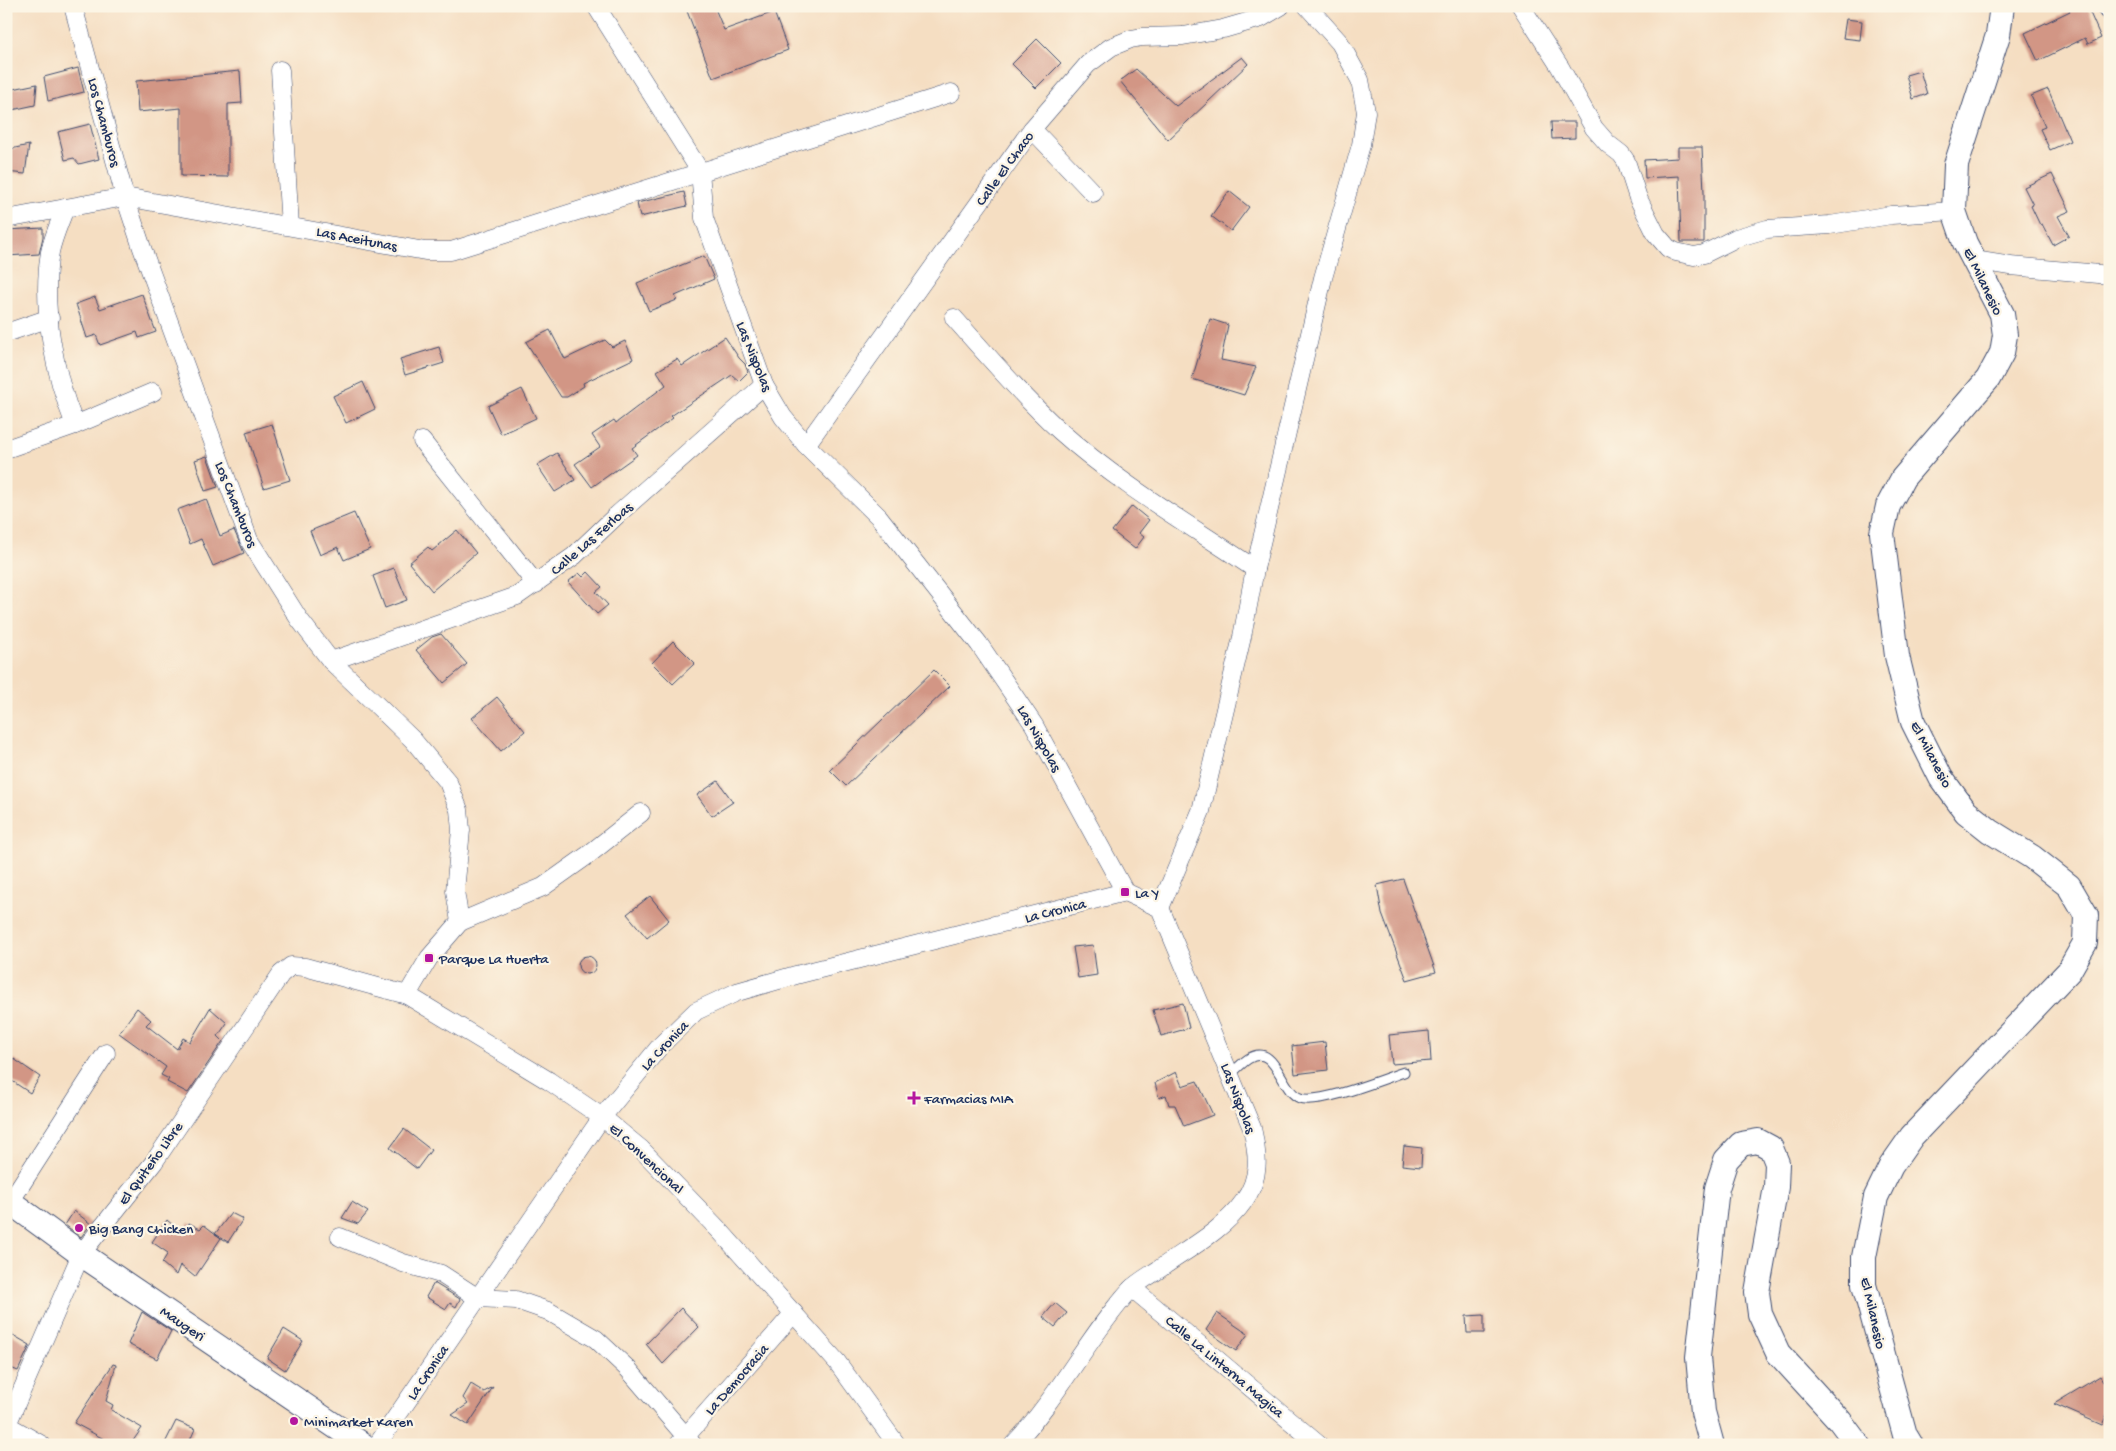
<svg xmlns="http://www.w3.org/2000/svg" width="2116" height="1451" font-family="'Gochi Hand',sans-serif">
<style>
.building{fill:#d29685}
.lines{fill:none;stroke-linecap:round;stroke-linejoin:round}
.lane-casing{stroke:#3c496d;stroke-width:11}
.street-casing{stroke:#3c496d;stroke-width:19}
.secondary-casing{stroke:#3c496d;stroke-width:26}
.lane{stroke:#fff;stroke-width:9}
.street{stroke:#fff;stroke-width:18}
.secondary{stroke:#fff;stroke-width:24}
.poi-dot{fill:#b5179e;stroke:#fcf5e5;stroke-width:2}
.labels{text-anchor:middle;stroke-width:4.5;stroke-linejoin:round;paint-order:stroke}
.street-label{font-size:15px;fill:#1b2f5e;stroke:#fcf5e5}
.poi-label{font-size:15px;fill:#1b2f5e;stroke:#fcf5e5;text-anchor:start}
</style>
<rect width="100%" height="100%" fill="#fcf5e5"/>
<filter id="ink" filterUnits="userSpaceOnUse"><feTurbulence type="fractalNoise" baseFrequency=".02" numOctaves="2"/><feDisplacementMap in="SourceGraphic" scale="10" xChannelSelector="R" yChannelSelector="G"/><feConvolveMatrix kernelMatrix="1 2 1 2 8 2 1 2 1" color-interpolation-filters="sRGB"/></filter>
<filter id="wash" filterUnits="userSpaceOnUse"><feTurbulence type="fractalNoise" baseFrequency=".0096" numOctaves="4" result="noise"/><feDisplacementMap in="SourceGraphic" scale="20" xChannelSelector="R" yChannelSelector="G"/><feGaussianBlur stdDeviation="1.12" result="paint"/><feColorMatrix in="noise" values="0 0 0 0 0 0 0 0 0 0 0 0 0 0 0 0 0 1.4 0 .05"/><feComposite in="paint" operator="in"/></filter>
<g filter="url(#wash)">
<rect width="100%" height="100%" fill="#f5dec2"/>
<g id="blocks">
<!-- building -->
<g class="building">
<path d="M 685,6 L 714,6 L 724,30 L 774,12 L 788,50 L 713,78 Z"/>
<path d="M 2067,6 L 2087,6 L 2101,38 L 2088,44 L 2085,38 L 2038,61 L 2025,33 L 2070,11 Z"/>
<path d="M 1846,19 L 1862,21 L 1860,40 L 1843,38 Z"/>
<path d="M 1037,39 L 1061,63 L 1036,88 L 1012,64 Z"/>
<path d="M 1242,57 L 1248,64 L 1168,140 L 1120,81 L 1136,69 L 1176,106 Z"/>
<path d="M 78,68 L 84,92 L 48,101 L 44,77 Z"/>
<path d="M 240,71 L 242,103 L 228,104 L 228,177 L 181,176 L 181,108 L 138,112 L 136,81 Z"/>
<path d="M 1920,71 L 1927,94 L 1913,99 L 1906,75 Z"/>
<path d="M 37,84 L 35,105 L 12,110 L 8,90 Z"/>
<path d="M 2048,89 L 2070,141 L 2050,150 L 2040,129 L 2045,127 L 2031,96 Z"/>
<path d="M 1551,122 L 1575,122 L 1575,138 L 1552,139 Z"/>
<path d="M 90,124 L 99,159 L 79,164 L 74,158 L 65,160 L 58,132 Z"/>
<path d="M 29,145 L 25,174 L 6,172 L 6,150 Z"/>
<path d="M 1678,147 L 1702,147 L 1704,193 L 1704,242 L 1681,242 L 1679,176 L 1645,178 L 1644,160 L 1678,158 Z"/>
<path d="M 2052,174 L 2070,211 L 2058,216 L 2069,236 L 2053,245 L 2042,224 L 2040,225 L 2031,206 L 2033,205 L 2024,187 Z"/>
<path d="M 1229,191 L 1249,207 L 1231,231 L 1211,216 Z"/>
<path d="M 684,192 L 687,206 L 640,217 L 637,203 Z"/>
<path d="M 43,228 L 43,237 L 39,254 L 6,256 L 6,230 Z"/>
<path d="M 704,256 L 714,279 L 675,296 L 677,300 L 649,311 L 637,283 Z"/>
<path d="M 142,294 L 156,332 L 139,338 L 137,332 L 100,345 L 96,335 L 87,338 L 76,304 L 95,297 L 100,309 Z"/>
<path d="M 1210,319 L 1228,325 L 1221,360 L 1256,367 L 1244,395 L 1192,379 Z"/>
<path d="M 550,330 L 565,359 L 605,340 L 612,347 L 625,341 L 633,359 L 583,383 L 584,386 L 567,397 L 561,397 L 526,342 Z"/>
<path d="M 725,337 L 739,358 L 745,364 L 748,372 L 739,381 L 732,375 L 671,416 L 673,418 L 632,448 L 637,455 L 592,487 L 575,464 L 600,447 L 592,435 L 614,420 L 616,423 L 666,385 L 657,371 L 677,359 L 682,366 Z"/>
<path d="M 439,347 L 444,363 L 405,375 L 400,359 Z"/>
<path d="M 363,382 L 375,409 L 346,423 L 333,396 Z"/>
<path d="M 522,389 L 536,418 L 501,434 L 488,406 Z"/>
<path d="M 272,424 L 290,480 L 264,488 L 246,432 Z"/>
<path d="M 557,453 L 575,480 L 555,492 L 537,465 Z"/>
<path d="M 207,456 L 218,487 L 205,491 L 195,460 Z"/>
<path d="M 206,499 L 220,536 L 234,530 L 244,553 L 213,566 L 201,539 L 190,544 L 177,510 Z"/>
<path d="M 1132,506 L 1149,520 L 1139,533 L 1144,537 L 1135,549 L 1112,531 Z"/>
<path d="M 354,513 L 370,549 L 344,560 L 338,547 L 320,555 L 310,531 Z"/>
<path d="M 457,530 L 476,553 L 432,591 L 409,563 L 428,547 L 432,551 Z"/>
<path d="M 394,568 L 407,600 L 385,608 L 373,576 Z"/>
<path d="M 588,572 L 602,587 L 596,592 L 608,605 L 597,614 L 568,582 L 579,573 L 583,577 Z"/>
<path d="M 441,634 L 467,664 L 444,683 L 416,650 L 432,637 Z"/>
<path d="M 673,641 L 695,663 L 673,684 L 652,663 Z"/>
<path d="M 934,670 L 950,686 L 846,786 L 830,770 Z"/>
<path d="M 497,697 L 525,731 L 501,751 L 472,718 Z"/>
<path d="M 718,781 L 733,802 L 712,816 L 697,795 Z"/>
<path d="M 1403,879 L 1436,972 L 1407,980 L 1382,914 L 1377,885 Z"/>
<path d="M 650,896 L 669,920 L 647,938 L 627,914 Z"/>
<path d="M 1093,945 L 1097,975 L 1078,978 L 1073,947 Z"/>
<circle cx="587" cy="965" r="9"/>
<path d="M 1183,1003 L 1189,1028 L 1161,1036 L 1153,1010 Z"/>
<path d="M 137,1008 L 151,1020 L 146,1025 L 177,1049 L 183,1038 L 190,1042 L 210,1008 L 227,1023 L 218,1036 L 223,1041 L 188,1093 L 167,1082 L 169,1079 L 161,1075 L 166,1067 L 119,1033 Z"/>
<path d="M 1429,1031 L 1431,1061 L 1392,1064 L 1389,1035 Z"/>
<path d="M 1325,1042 L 1328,1070 L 1295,1074 L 1292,1046 Z"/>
<path d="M 14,1059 L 40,1077 L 30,1093 L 6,1077 L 6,1070 Z"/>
<path d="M 1176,1072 L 1182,1086 L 1197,1081 L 1213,1115 L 1184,1126 L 1175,1105 L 1169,1105 L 1166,1095 L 1159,1098 L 1155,1083 Z"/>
<path d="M 404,1129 L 431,1150 L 417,1169 L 390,1148 Z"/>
<path d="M 1404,1146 L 1422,1148 L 1421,1167 L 1402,1165 Z"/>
<path d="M 352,1202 L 368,1212 L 358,1224 L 342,1218 Z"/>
<path d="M 74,1211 L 91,1224 L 81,1237 L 65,1225 Z"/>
<path d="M 231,1213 L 243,1219 L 228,1242 L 215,1234 Z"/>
<path d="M 167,1220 L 182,1233 L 189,1223 L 200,1229 L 204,1225 L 221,1238 L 195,1277 L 180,1265 L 176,1275 L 162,1263 L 168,1253 L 152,1242 Z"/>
<path d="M 434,1283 L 460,1299 L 456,1307 L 450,1303 L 446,1309 L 426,1297 Z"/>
<path d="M 1055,1303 L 1067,1313 L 1055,1327 L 1043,1317 Z"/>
<path d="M 681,1308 L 699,1327 L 663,1364 L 646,1344 Z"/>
<path d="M 142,1312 L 171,1331 L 157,1359 L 128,1344 Z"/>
<path d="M 1217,1313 L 1248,1334 L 1236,1351 L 1206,1330 Z"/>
<path d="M 1484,1315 L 1484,1333 L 1467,1333 L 1466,1316 Z"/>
<path d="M 284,1329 L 303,1341 L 285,1370 L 267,1358 Z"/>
<path d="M 6,1331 L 30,1345 L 18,1371 L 6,1366 Z"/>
<path d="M 113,1364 L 116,1365 L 106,1401 L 113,1405 L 111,1410 L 142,1428 L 130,1445 L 115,1445 L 74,1423 Z"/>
<path d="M 2100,1376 L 2110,1393 L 2110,1408 L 2102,1425 L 2054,1404 Z"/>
<path d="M 471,1384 L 484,1392 L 493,1387 L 468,1425 L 452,1415 L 468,1404 L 463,1398 Z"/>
<path d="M 176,1421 L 195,1429 L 188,1445 L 164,1445 Z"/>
</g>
</g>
</g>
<g filter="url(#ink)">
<use href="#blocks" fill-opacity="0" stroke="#3c496d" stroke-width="1"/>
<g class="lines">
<!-- lane casing -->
<g class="lane-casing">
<path id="lane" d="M 1231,1074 C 1236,1069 1242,1063 1248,1059 C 1276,1041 1280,1091 1300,1098 C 1319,1105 1383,1079 1404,1072"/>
</g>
<!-- street casing -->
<g class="street-casing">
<g id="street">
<path d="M 73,6 L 125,197 L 142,248 L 249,540 L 299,619 L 331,661 L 413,740 L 448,782 L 459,810 L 461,830 L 455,891 L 460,922 L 429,958 L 407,995"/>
<path d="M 596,6 L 700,171 L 704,218 L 764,385 L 783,417 L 806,445 L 879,517 L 979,644 L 1034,725 L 1125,892 L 1160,908 L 1252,1128 C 1258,1155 1261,1177 1244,1201 C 1223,1231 1187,1249 1158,1270 C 1149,1276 1138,1282 1130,1290 C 1087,1338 1058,1398 1013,1445"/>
<path d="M 1521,6 L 1560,67 L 1594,128 L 1608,144 L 1621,154 L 1626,161 L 1638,198 L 1656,234 L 1668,248 L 1676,252 L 1694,256 L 1704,254 L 1736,238 L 1767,229 L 1830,225 L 1891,215 L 1954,211"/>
<path d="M 280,70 L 290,226"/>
<path d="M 1032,129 L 1093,193"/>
<path d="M 65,208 C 60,222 53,237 50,252 C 41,306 54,374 75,425 L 153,392"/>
<path d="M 6,219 L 125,197 L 425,251 L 451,251 L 951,93"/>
<path d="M 1974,260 L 2011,266 L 2110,275"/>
<path d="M 954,318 C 988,356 1022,396 1060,431 C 1119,484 1190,525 1255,569"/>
<path d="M 6,333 L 50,318"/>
<path d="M 422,441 L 536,584"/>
<path d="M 806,445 L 1032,129 L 1088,64 L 1111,47 L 1131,39 L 1142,37 L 1183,36 L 1223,29 L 1261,18 L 1281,6"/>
<path d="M 6,449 L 75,425"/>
<path d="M 331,661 L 517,596 L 574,556 L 617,515 L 764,385"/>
<path d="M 1160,908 L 1201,811 L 1242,637 L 1255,569 L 1323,278 L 1361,145 L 1366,112 L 1360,80 L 1340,43 L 1307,6"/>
<path d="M 460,922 L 543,887 L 588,855 L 641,813"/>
<path d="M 10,1202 L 106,1053"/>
<path d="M 340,1237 L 403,1263 L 441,1274 L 478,1298 L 516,1300 L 548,1311 L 596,1339 L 628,1369 L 693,1445"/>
<path d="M 1132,1288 L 1319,1445"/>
<path d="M 7,1425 L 42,1445"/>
<path d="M 6,1427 L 81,1254 L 154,1162 L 281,974 L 291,966 L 305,967 L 407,995 L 549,1081 L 602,1117 L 641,1149 L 721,1232 L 837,1362 L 897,1445"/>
<path d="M 679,1444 L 794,1313"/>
<path d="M 377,1445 L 602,1117 L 661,1045 L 696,1011 L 737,992 L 796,975 L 1125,892"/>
</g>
</g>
<!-- secondary casing -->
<g class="secondary-casing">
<g id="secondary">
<path d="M 2109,6 L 2110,8"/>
<path d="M 6,1199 L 81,1254 L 363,1445"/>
<path d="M 1712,1445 L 1703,1412 L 1698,1357 L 1717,1188 L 1726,1160 L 1741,1144 L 1758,1141 L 1771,1148 L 1777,1163 L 1776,1187 L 1757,1292 L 1760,1314 L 1778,1353 L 1840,1421 L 1858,1445"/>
<path d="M 1911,1445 L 1905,1435 L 1864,1285 L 1864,1257 L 1876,1197 L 1891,1166 L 1912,1136 L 2069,971 L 2085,943 L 2086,915 L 2069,886 L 2032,857 L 1990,831 L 1966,812 L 1941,778 L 1913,722 L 1897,656 L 1882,533 L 1888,506 L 1903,478 L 1988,379 L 2002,353 L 2005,335 L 2002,314 L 1965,243 L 1954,211 L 1956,165 L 1998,35 L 2002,6"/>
</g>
</g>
<!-- lane -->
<use href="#lane" class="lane"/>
<!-- street -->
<use href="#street" class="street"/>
<!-- secondary -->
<use href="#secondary" class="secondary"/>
</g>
</g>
<!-- markers -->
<g class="poi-dot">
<rect x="1120" y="887" width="10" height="10" rx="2.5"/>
<rect x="424" y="953" width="10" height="10" rx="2.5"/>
<path d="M911.5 1090.5h5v5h5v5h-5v5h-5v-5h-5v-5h5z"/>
<circle cx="79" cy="1228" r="5"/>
<circle cx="294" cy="1421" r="5"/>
</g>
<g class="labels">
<!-- street labels -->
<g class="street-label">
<text transform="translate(105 122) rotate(75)" y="5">Los Chamburos</text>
<text transform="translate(1004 168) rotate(-54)" y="5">Calle El Chaco</text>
<text transform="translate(357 238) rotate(11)" y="5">Las Aceitunas</text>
<text transform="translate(1984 281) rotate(64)" y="5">El Milanesio</text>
<text transform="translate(755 356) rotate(68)" y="5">Las Nispolas</text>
<text transform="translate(237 504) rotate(68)" y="5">Los Chamburos</text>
<text transform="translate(591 538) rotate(-41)" y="5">Calle Las Ferloas</text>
<text transform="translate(1040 738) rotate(60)" y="5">Las Nispolas</text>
<text transform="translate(1932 754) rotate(62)" y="5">El Milanesio</text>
<text transform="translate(1055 910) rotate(-14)" y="5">La Cronica</text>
<text transform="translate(664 1045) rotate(-47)" y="5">La Cronica</text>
<text transform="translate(1239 1098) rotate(69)" y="5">Las Nispolas</text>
<text transform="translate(647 1158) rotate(43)" y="5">El Convencional</text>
<text transform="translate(150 1163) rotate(-54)" y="5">El Quiteño Libre</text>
<text transform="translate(1874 1313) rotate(77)" y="5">El Milanesio</text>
<text transform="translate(183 1323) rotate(34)" y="5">Maugeri</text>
<text transform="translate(1225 1366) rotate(40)" y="5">Calle La Linterna Magica</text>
<text transform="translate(427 1372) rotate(-56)" y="5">La Cronica</text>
<text transform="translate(736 1379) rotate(-49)" y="5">La Democracia</text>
</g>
<!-- poi labels -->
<g class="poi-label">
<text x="1135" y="897">La Y</text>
<text x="439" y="963">Parque La Huerta</text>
<text x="924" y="1103">Farmacias MIA</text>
<text x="89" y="1233">Big Bang Chicken</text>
<text x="304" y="1426">Minimarket Karen</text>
</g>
</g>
<!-- margin -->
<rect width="2116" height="1451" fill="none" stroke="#fcf5e5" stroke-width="25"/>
</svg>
